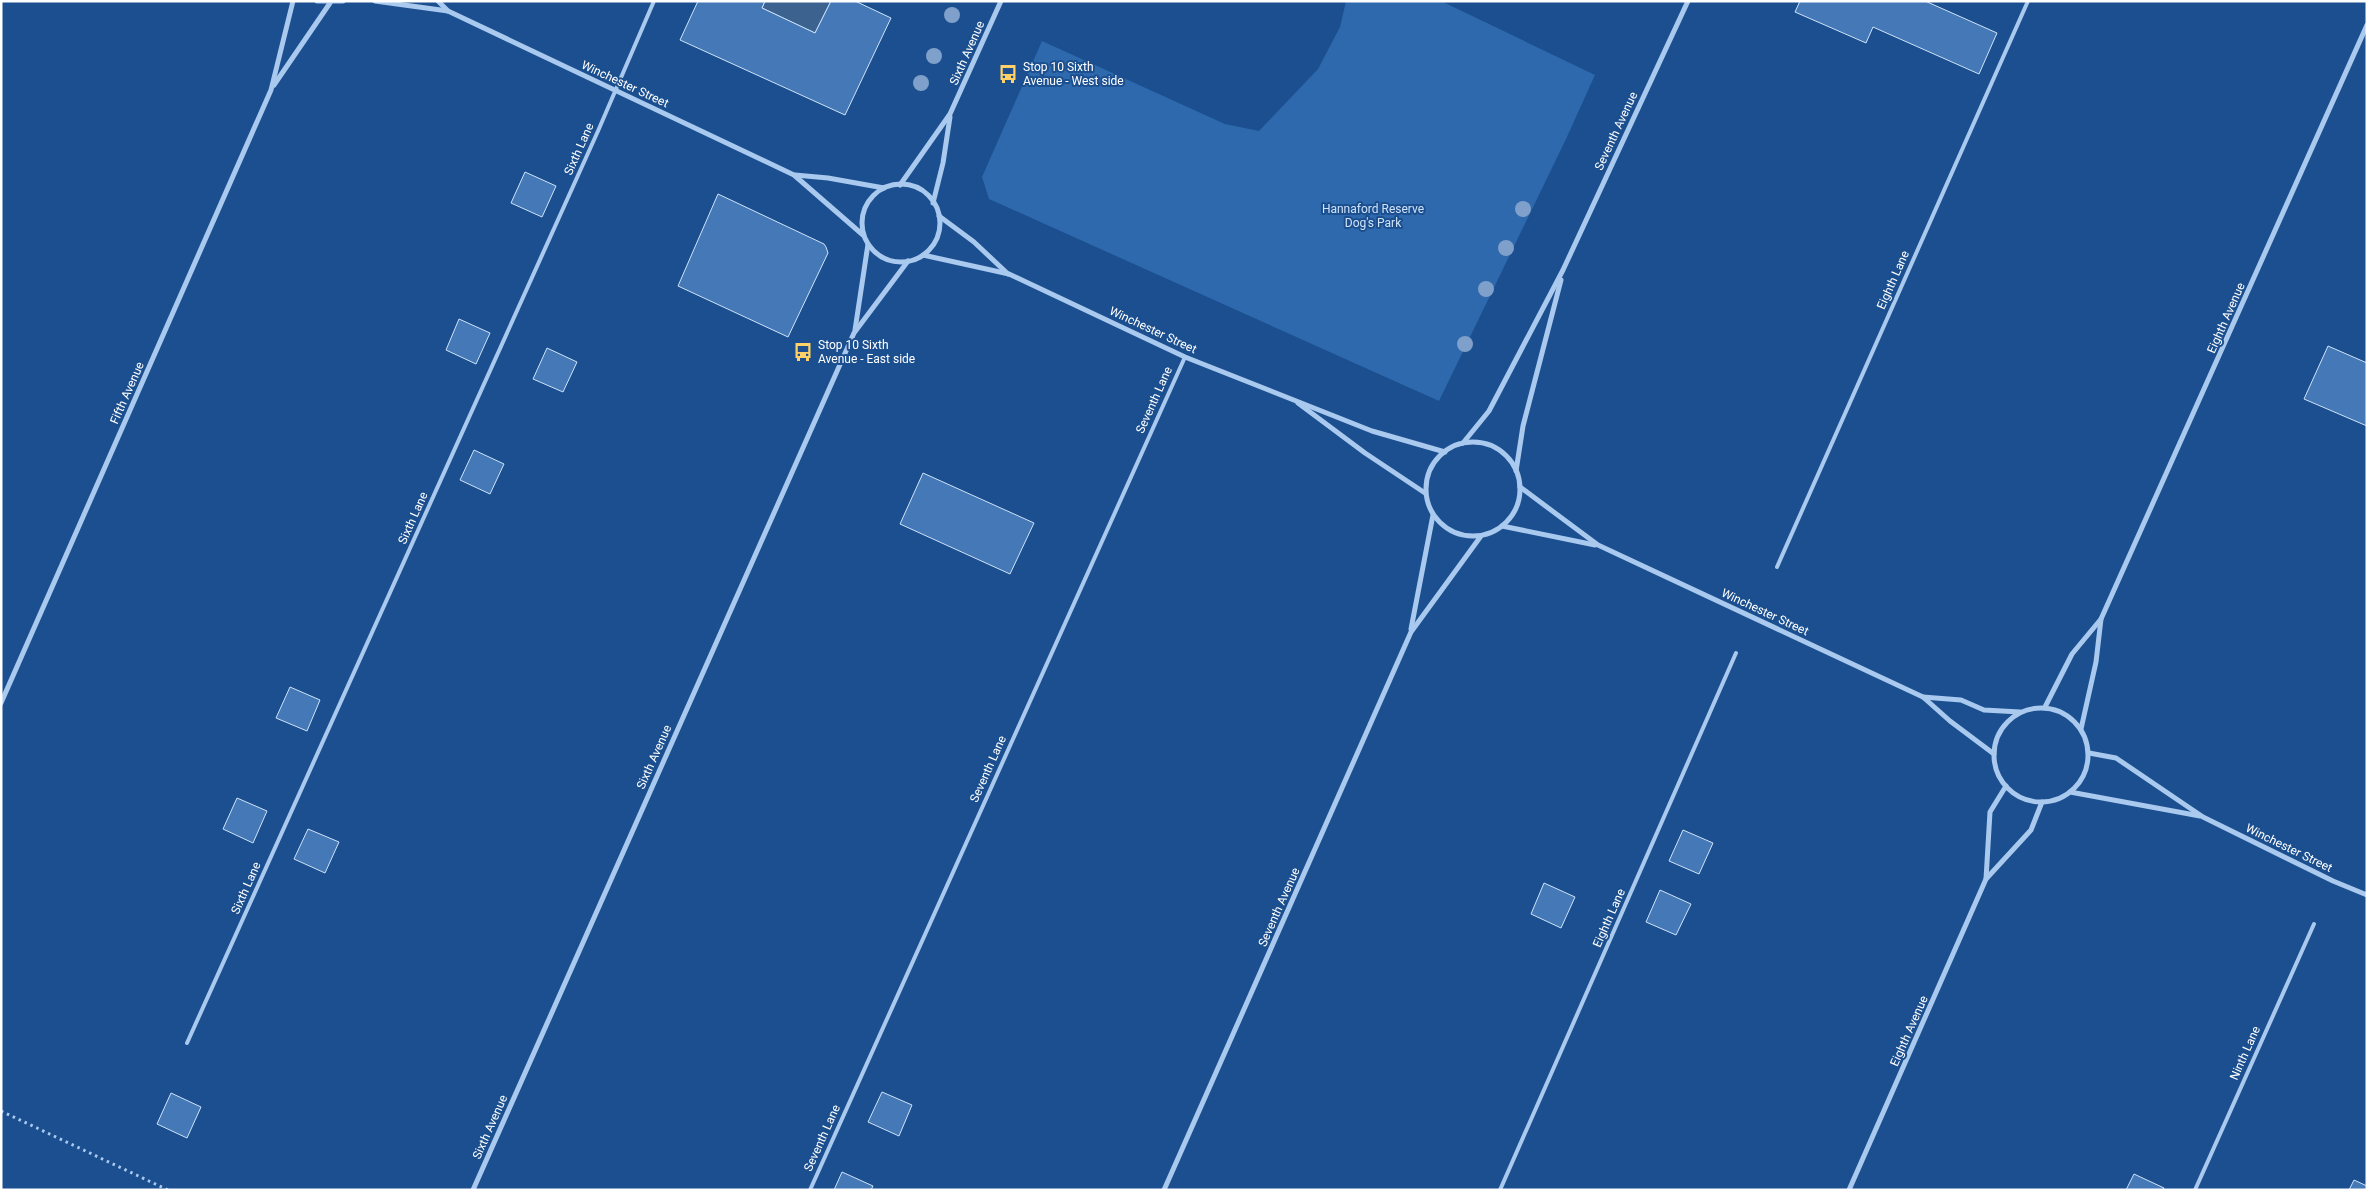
<svg xmlns="http://www.w3.org/2000/svg" width="2368" height="1191" font-family="Roboto,sans-serif">
<style>
.green{fill:#2e69ad}
.water{fill:#3c6290;stroke:#9cc4f0}
.building{fill:#4478b7;stroke:#cfe3fa}
.lines{fill:none;stroke-linecap:round;stroke-linejoin:round}
.path{stroke:#a9c9ee;stroke-width:3;stroke-dasharray:2.5 4;stroke-linecap:butt}
.lane{stroke:#a9c9ee;stroke-width:4}
.street{stroke:#a9c9ee;stroke-width:5}
.tree{fill:#7ea0ca}
.labels{text-anchor:middle;stroke-width:4;stroke-linejoin:round;paint-order:stroke}
.street-label{font-size:12px;fill:#fff;stroke:#1b4f8f}
.poi-label{font-size:12px;fill:#fff;stroke:#1b4f8f;text-anchor:start}
.park-label{font-size:12px;fill:#cfe3fa;stroke:#1b4f8f}
</style>
<rect width="100%" height="100%" fill="#1b4f8f"/>
<!-- green -->
<path class="green" d="M 1346,1 L 1441,1 L 1595,75 L 1566,139 L 1439,401 L 989,199 L 982,177 L 1042,41 L 1225,124 L 1259,131 L 1318,69 L 1340,27 Z"/>
<!-- water -->
<path class="water" d="M 765,1 L 831,1 L 815,33 L 762,8 Z"/>
<!-- building -->
<g class="building">
<path d="M 698,1 L 765,1 L 762,8 L 815,33 L 831,1 L 855,1 L 891,18 L 845,115 L 680,40 Z"/>
<path d="M 1800,1 L 1925,1 L 1997,33 L 1979,74 L 1873,27 L 1866,43 L 1795,12 Z"/>
<path d="M 525,172 L 556,186 L 542,217 L 511,203 Z"/>
<path d="M 718,194 L 824,244 L 826,247 L 828,253 L 788,337 L 678,286 Z"/>
<path d="M 459,319 L 490,333 L 476,364 L 446,350 Z"/>
<path d="M 2328,346 L 2367,363 L 2367,426 L 2304,399 Z"/>
<path d="M 547,348 L 577,362 L 563,392 L 533,379 Z"/>
<path d="M 474,450 L 504,464 L 490,494 L 460,480 Z"/>
<path d="M 923,473 L 1034,523 L 1010,574 L 900,524 Z"/>
<path d="M 290,687 L 320,700 L 307,731 L 276,718 Z"/>
<path d="M 237,798 L 267,811 L 253,843 L 223,829 Z"/>
<path d="M 308,829 L 339,842 L 325,873 L 294,859 Z"/>
<path d="M 1683,830 L 1713,843 L 1699,874 L 1669,861 Z"/>
<path d="M 1544,883 L 1575,897 L 1561,928 L 1531,914 Z"/>
<path d="M 1660,890 L 1691,904 L 1676,935 L 1646,922 Z"/>
<path d="M 882,1092 L 912,1105 L 899,1136 L 868,1122 Z"/>
<path d="M 171,1093 L 201,1107 L 187,1138 L 157,1124 Z"/>
<path d="M 842,1172 L 873,1186 L 871,1190 L 834,1190 Z"/>
<path d="M 2134,1174 L 2164,1188 L 2163,1190 L 2126,1190 Z"/>
<path d="M 2354,1180 L 2367,1186 L 2367,1190 L 2349,1190 Z"/>
</g>
<g class="lines">
<!-- path -->
<path class="path" d="M 1,1111 L 168,1190"/>
<!-- lane -->
<g class="lane">
<path d="M 1777,567 L 2028,1"/>
<path d="M 187,1043 L 598,131 L 654,1"/>
<path d="M 810,1190 L 1185,357"/>
<path d="M 1500,1190 L 1736,653"/>
<path d="M 2195,1190 L 2314,924"/>
</g>
<!-- street -->
<g class="street">
<path d="M 317,1 L 343,1"/>
<path d="M 375,1 L 448,11 L 794,175 L 863,235"/>
<path d="M 438,1 L 448,11"/>
<path d="M 274,85 L 330,3"/>
<path d="M 795,175 L 828,178 L 884,188"/>
<circle cx="901" cy="223" r="39"/>
<path d="M 900,185 L 950,114 L 1001,1"/>
<path d="M 933,203 L 943,163 L 950,117"/>
<path d="M 939,216 L 974,242 L 1008,274"/>
<path d="M 923,255 L 1009,274 L 1185,357 L 1372,431 L 1445,452"/>
<path d="M 855,330 L 868,244"/>
<path d="M 1298,403 L 1365,453 L 1425,493"/>
<circle cx="1473" cy="489" r="47"/>
<path d="M 1463,443 L 1489,411 L 1563,270 L 1688,1"/>
<path d="M 1516,471 L 1523,426 L 1561,280"/>
<path d="M 1520,487 L 1598,545 L 1923,697 L 1950,721 L 1994,754"/>
<path d="M 1502,526 L 1595,545"/>
<path d="M 1411,629 L 1433,515"/>
<path d="M 1923,697 L 1961,700 L 1984,710 L 2020,712"/>
<path d="M 1,703 L 271,90 L 293,1"/>
<path d="M 2045,707 L 2072,654 L 2101,619 L 2367,25"/>
<circle cx="2041" cy="755" r="47"/>
<path d="M 2081,729 L 2096,662 L 2101,619"/>
<path d="M 2089,753 L 2116,758 L 2203,817 L 2333,881 L 2367,895"/>
<path d="M 2070,792 L 2200,816"/>
<path d="M 1986,879 L 1990,812 L 2006,786"/>
<path d="M 473,1190 L 854,333 L 908,261"/>
<path d="M 1164,1190 L 1411,632 L 1481,536"/>
<path d="M 1849,1190 L 1986,879 L 2031,830 L 2042,802"/>
</g>
</g>
<!-- trees -->
<g class="tree">
<circle cx="952" cy="15" r="8"/>
<circle cx="934" cy="56" r="8"/>
<circle cx="921" cy="83" r="8"/>
<circle cx="1523" cy="209" r="8"/>
<circle cx="1506" cy="248" r="8"/>
<circle cx="1486" cy="289" r="8"/>
<circle cx="1465" cy="344" r="8"/>
</g>
<!-- icons -->
<defs>
<g id="bus-bare" transform="scale(1.5)"><path d="M-5-6H5V4H4V6H2V4H-2V6H-4V4H-5ZM-3.5-4V0h7V-4ZM-3.5 1.2v1.5H-2V1.2ZM2 1.2v1.5H3.5V1.2Z" fill="#ffd166" stroke="#1b4f8f" stroke-width="2.5" paint-order="stroke"/></g>
</defs>
<g fill-rule="evenodd">
<use href="#bus-bare" x="1008" y="74"/>
<use href="#bus-bare" x="803" y="352"/>
</g>
<g class="labels">
<!-- street labels -->
<g class="street-label">
<text transform="translate(967 53) rotate(-66)" y="4">Sixth Avenue</text>
<text transform="translate(625 84) rotate(25)" y="4">Winchester Street</text>
<text transform="translate(1616 131) rotate(-65)" y="4">Seventh Avenue</text>
<text transform="translate(579 149) rotate(-66)" y="4">Sixth Lane</text>
<text transform="translate(1893 280) rotate(-66)" y="4">Eighth Lane</text>
<text transform="translate(2226 318) rotate(-66)" y="4">Eighth Avenue</text>
<text transform="translate(1153 330) rotate(25)" y="4">Winchester Street</text>
<text transform="translate(127 393) rotate(-66)" y="4">Fifth Avenue</text>
<text transform="translate(1154 400) rotate(-66)" y="4">Seventh Lane</text>
<text transform="translate(413 518) rotate(-66)" y="4">Sixth Lane</text>
<text transform="translate(1765 612) rotate(25)" y="4">Winchester Street</text>
<text transform="translate(654 757) rotate(-66)" y="4">Sixth Avenue</text>
<text transform="translate(988 769) rotate(-66)" y="4">Seventh Lane</text>
<text transform="translate(2289 848) rotate(26)" y="4">Winchester Street</text>
<text transform="translate(246 888) rotate(-66)" y="4">Sixth Lane</text>
<text transform="translate(1279 907) rotate(-66)" y="4">Seventh Avenue</text>
<text transform="translate(1609 918) rotate(-66)" y="4">Eighth Lane</text>
<text transform="translate(1909 1031) rotate(-66)" y="4">Eighth Avenue</text>
<text transform="translate(2245 1053) rotate(-66)" y="4">Ninth Lane</text>
<text transform="translate(490 1127) rotate(-66)" y="4">Sixth Avenue</text>
<text transform="translate(822 1138) rotate(-66)" y="4">Seventh Lane</text>
</g>
<!-- poi labels -->
<g class="poi-label">
<text x="1023" y="71">Stop 10 Sixth<tspan x="1023" dy="14">Avenue - West side</tspan></text>
<text x="818" y="349">Stop 10 Sixth<tspan x="818" dy="14">Avenue - East side</tspan></text>
</g>
<!-- park labels -->
<g class="park-label">
<text x="1373" y="213">Hannaford Reserve<tspan x="1373" dy="14">Dog's Park</tspan></text>
</g>
</g>
<!-- border -->
<rect width="2368" height="1191" fill="none" stroke="#ffffff" stroke-width="5"/>
</svg>
